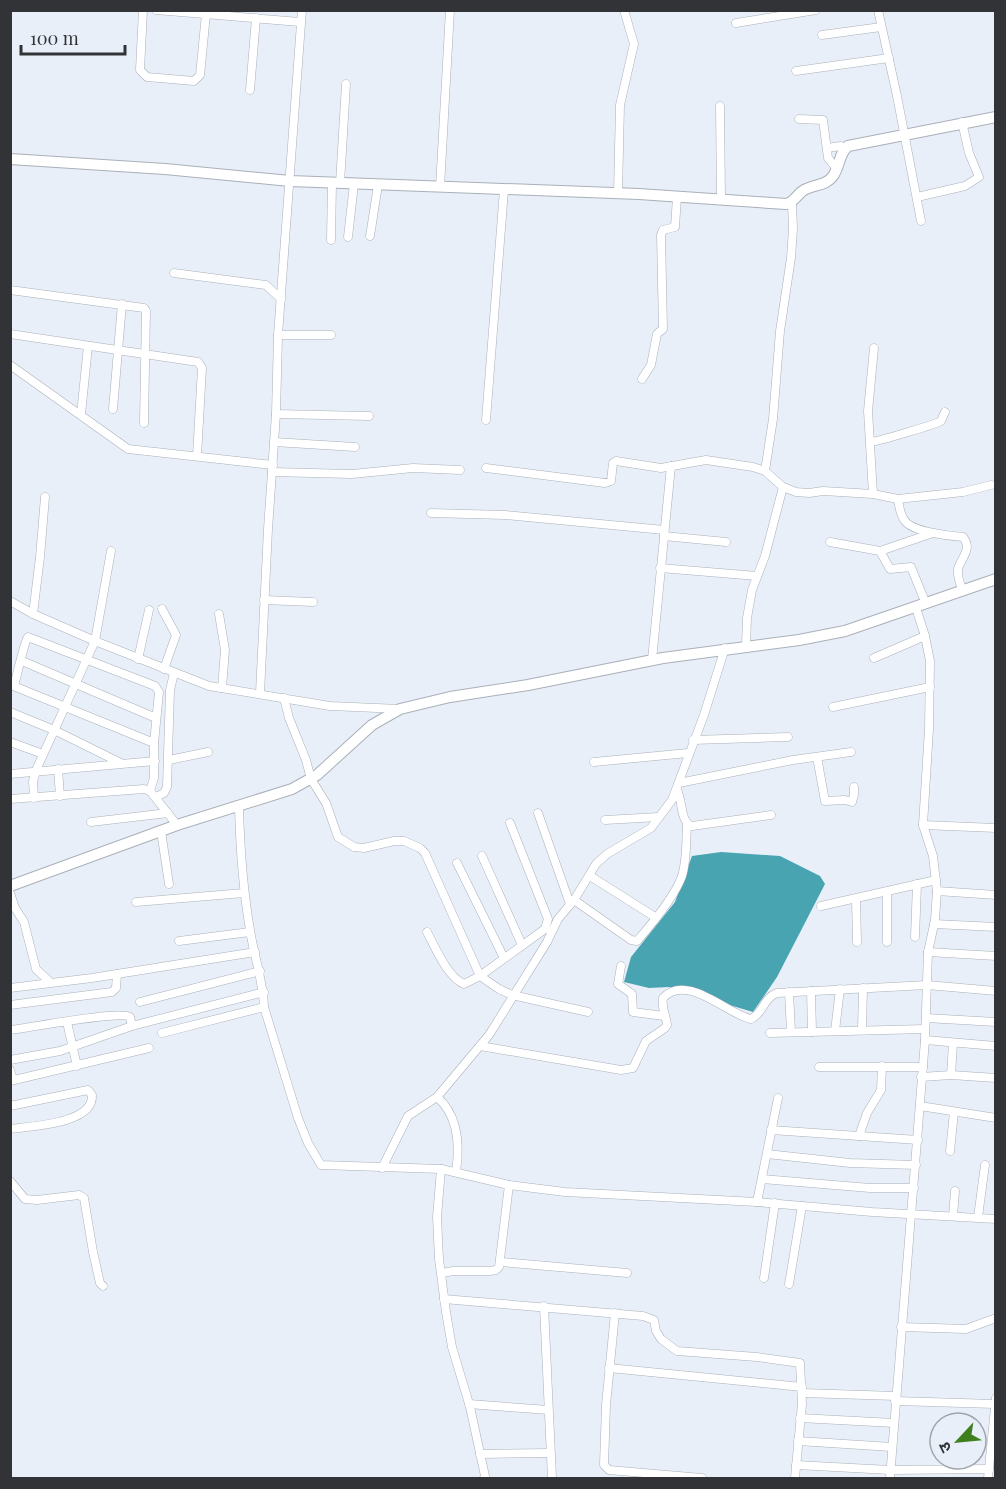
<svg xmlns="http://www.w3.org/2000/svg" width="1006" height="1489" font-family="'Playfair Display','Noto Sans Devanagari',serif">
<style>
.water{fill:#48a4b0}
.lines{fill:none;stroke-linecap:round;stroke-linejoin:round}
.street-casing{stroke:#aab0b9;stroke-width:9}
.secondary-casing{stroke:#aab0b9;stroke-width:12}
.street{stroke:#fff;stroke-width:8}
.secondary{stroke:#fff;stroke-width:10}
</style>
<rect width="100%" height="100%" fill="#e8eff8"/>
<!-- water -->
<path class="water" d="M 721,852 L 780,856 L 820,876 L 825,884 L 777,977 L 753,1012 L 669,987 L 649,988 L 624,982 L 631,957 L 675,902 L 692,856 Z"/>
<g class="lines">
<!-- street casing -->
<g class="street-casing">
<g id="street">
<path d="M 143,10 L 140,70 L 147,77 L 194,81 L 200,75 L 206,14"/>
<path d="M 156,10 L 300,22"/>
<path d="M 878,10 L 897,96 L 921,221"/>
<path d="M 736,23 L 816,10"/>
<path d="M 822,35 L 881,27"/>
<path d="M 796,71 L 889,58"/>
<path d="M 250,90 L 256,18"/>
<path d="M 720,106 L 721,200"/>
<path d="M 799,119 L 823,120 L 828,158 L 837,169"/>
<path d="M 827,148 L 841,146 L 843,150"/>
<path d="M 340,183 L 346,84"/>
<path d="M 440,187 L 450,10"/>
<path d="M 618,194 L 620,105 L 634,44 L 624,10"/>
<path d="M 917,197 L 965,186 L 979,177 L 969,153 L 962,122"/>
<path d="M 370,236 L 378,185"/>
<path d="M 348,237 L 354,184"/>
<path d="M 331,240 L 332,183"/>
<path d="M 174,273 L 266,285 L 281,299"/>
<path d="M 10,290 L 144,308 L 146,311 L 144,423"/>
<path d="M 10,334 L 198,362 L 202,368 L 197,456"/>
<path d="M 278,335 L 331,335"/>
<path d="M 10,365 L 128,449 L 273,465"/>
<path d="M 642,379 L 651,365 L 657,334 L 663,329 L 661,235 L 663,230 L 675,227 L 677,197"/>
<path d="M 113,409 L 122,304"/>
<path d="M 81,414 L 88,346"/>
<path d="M 276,414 L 369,416"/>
<path d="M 486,420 L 504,190"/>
<path d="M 274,442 L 355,447"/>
<path d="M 871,442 C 879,441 937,424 941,421 C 942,419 944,414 945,412"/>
<path d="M 486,468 L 605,483 L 611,481 L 613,463 L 616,461 L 661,468 L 706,460 L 753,467 L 765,471 L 783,487 L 796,492 L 809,493 L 823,491 L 873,494 L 898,499 L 963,492 L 991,485"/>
<path d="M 765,471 L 773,419 L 780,331 L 791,258 L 793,229 L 792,203"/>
<path d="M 272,472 L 352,474 L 413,468 L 460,470"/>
<path d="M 873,494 L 868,411 L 874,348"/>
<path d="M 898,499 C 899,506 900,515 905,521 C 913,532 950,536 963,537 C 973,549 961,558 958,569 C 957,576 960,583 962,589"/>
<path d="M 431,513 L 505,515 L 664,530"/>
<path d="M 664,536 L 726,542"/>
<path d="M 830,542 L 880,551 L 890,569 L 911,567 L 926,604"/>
<path d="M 880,551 L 933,533"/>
<path d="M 660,568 L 757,576"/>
<path d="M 264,600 L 313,602"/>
<path d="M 10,601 L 33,614 L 95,641 L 209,686 L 330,706 L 400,709"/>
<path d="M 162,609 L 176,635 L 164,669"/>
<path d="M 33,614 L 40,557 L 45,497"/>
<path d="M 219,614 L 225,650 L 222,688"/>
<path d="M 746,646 L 747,618 L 752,590 L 765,556 L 783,487"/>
<path d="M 874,658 L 925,636"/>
<path d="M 138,659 L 149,610"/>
<path d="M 652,660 L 671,466"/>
<path d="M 22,661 L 156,718"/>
<path d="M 11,685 L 154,743"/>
<path d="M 14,686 C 17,676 24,642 28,637 L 155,686 L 159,692 L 154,743 L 154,778 L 150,791"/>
<path d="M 260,693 L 268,529 L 276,414 L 278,335 L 302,10"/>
<path d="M 284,698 L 289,718 L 306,760 L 311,779 L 326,803 L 338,837 L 354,847 L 364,848 L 394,841 L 404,841 L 420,848 L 425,853 L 480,976 L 499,989 L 512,995 L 588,1012"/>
<path d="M 833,707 L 930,687"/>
<path d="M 10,712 L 54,730 L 121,763"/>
<path d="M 693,740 L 788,737"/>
<path d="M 10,742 L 43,754"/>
<path d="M 817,757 L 825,801 L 845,800 L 852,802 L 854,795 L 854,787"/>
<path d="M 169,760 L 208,752"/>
<path d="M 594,762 L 688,753"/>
<path d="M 58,769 L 60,796"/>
<path d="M 10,774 L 155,761"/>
<path d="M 679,783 L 793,760 L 851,752"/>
<path d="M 677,790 C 683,802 680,822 692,826 L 771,815"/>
<path d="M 156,797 L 164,793 L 167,787 L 170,690 L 174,673"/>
<path d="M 34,798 L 33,781 L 37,768 L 95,641 L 111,551"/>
<path d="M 10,799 L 144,789 L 150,791 L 177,825"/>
<path d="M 239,807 C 240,848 243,889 250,930 C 254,956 263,980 264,1007 L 298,1118 L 308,1143 L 321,1165 L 441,1169 L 509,1185 L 565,1192 L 757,1202 L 872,1212 L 996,1219"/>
<path d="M 538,813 L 570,904"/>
<path d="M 605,820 L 659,817"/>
<path d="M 91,822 L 168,813"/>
<path d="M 923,825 L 996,828"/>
<path d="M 161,831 L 169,884"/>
<path d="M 482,856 L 522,945"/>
<path d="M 457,863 L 504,958"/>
<path d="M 590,876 L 655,917"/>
<path d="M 937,891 L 996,895"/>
<path d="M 887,892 L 887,942"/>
<path d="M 10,893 L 15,908 L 24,922 L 36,969 L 50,982"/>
<path d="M 856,899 L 857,942"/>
<path d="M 574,900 L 631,940 L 637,941 C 651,925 675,896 682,876 C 687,860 686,841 687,825"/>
<path d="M 136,902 L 244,893"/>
<path d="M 821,906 L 936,880"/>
<path d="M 934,924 L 996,927"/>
<path d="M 427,932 C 435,947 448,978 464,984 L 480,976 L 545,929 L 548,919 L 510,823"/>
<path d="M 915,937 L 917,884"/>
<path d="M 179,941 L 250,932"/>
<path d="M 928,952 L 996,956"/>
<path d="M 621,966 L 618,984 L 632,994 L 633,1012 L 664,1016"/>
<path d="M 10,988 L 92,978 L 255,952"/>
<path d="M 811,991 L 812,1032"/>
<path d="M 789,992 L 791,1032"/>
<path d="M 140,1002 L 260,971"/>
<path d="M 10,1005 L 112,992 L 116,988 L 117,974"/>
<path d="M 926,1018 L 996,1022"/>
<path d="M 67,1022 L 77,1066"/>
<path d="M 10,1030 C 29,1028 120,1010 130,1017 L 132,1026"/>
<path d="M 862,1030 L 863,988"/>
<path d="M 835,1031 L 840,989"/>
<path d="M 162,1033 L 264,1007"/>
<path d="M 770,1033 L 925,1029"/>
<path d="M 925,1040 L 996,1046"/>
<path d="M 480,1046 L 621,1070 L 633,1068 L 646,1041 L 665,1028 L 667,1025 C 666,1014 661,1009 663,998 C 687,972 728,1015 751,1019 C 764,1013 763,998 777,993 L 927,985 L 996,991"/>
<path d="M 10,1060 L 60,1051 L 132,1026 L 264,992"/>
<path d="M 819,1067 L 923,1067"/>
<path d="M 10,1070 L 13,1080"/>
<path d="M 951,1075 L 953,1043"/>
<path d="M 921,1077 L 951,1075 L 996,1078"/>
<path d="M 10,1081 L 149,1048"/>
<path d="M 437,1097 C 459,1116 460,1145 456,1172"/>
<path d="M 10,1106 L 88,1090 L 92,1095 C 94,1124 31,1126 10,1129"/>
<path d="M 920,1106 L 996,1118"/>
<path d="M 771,1130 L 918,1140"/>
<path d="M 859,1136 L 867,1113 L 881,1090 L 882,1066"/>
<path d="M 950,1151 L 954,1112"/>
<path d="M 767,1154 L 850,1163 L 916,1165"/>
<path d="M 382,1168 L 408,1116 L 437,1097 L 489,1035 L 547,942 L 558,919 L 574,900 L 596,864 L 607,854 L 651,828 L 672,800 L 704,715 L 725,648"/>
<path d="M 441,1169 L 437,1217 L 439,1259 L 446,1312 L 452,1347 L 470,1407 L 485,1476 L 484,1478"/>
<path d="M 762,1179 L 870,1188 L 914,1188"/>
<path d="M 10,1181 L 25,1199 L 37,1200 L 79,1195 L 84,1198 L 93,1252 L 100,1283 L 103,1286"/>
<path d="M 757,1202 L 778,1098"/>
<path d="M 953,1216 L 955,1191"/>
<path d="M 978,1217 L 985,1165"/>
<path d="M 501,1262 L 627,1273"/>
<path d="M 442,1273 L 453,1271 L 490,1271 L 496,1270 L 499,1267 L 509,1185"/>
<path d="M 764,1278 L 775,1203"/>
<path d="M 789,1284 L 802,1206"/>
<path d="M 444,1299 L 643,1316 L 654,1320 L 656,1331 L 661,1339 L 677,1351 L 757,1357 L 800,1363 L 802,1404 L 795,1478"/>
<path d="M 544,1306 L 552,1478"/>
<path d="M 615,1313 L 606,1405 L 604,1465 L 609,1470 L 702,1478"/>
<path d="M 901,1327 L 966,1329 L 996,1318"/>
<path d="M 609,1368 L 802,1387"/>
<path d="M 802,1393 L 896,1396"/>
<path d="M 895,1401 L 995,1404"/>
<path d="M 469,1404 L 548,1410"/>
<path d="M 800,1418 L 894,1423"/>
<path d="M 798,1441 L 892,1447"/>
<path d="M 480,1454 L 550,1453"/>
<path d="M 796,1465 L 890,1470 L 989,1469"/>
<path d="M 890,1478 L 925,1040 L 928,952 L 935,920 L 937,891 L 933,856 L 923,825 L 929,729 L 930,661 L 925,636 L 916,608"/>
<path d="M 988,1478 L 996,1398"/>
</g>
</g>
<!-- secondary casing -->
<g class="secondary-casing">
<g id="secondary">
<path d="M 10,159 L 165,169 L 290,181 L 639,194 L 786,204 C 795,202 797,194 804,190 C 815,184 826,186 833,176 C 840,166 839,153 848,146 L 996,117"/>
<path d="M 10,886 L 177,825 L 292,789 L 317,775 L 372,725 L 400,709 L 450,697 L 528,685 L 663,658 L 799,640 L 845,631 L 996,579"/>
</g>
</g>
<!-- street -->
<use href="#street" class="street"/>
<!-- secondary -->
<use href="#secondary" class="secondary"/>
</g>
<!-- border -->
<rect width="1006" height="1489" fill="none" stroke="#313337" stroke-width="24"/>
<!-- north arrow -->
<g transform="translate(958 1441) rotate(244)"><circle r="28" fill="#e8eff8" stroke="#9fa4ab" stroke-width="1.5"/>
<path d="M0-4.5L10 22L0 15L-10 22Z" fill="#3f7f1e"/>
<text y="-9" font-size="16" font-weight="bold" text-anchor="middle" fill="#313337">उ</text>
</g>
<!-- scale -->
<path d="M21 45v9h104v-9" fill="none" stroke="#313337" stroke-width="3"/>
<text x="30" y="45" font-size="18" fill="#313337" stroke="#e8eff8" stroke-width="4.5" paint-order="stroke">100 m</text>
</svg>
